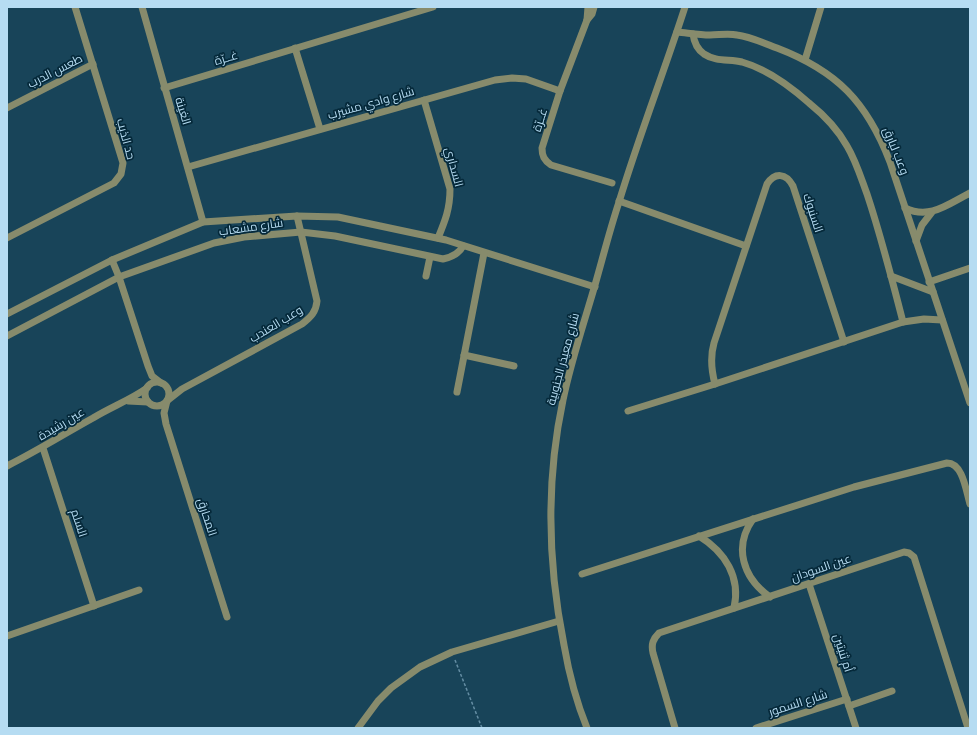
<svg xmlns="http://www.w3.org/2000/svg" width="977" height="735" font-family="Cabin,Cairo,sans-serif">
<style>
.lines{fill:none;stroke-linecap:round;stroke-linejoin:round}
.path{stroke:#648da3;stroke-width:1.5;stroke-dasharray:3 2;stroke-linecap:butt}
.minor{stroke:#878b6c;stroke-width:7}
.labels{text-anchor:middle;stroke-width:3.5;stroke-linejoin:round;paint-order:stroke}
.street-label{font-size:12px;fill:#b6dcf2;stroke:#05293a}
</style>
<rect width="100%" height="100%" fill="#184459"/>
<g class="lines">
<!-- path -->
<path class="path" d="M 455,660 L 482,728"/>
<!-- minor -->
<g class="minor">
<path d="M 142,7 L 203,222"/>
<path d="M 588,7 L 587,20 L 560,91 L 542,148 C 542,156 544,160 551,165 L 612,183"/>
<path d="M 587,20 L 592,14 L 594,7"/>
<path d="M 677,32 C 688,33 699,35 710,35 C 719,35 728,33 737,35 C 751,37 764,43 777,48 C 837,71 867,102 890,162 L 970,403"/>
<path d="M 693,34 C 694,42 697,49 704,54 C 716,62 729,59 742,62 C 767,69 790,86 809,103 C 824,115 838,130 847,146 C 856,161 861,178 867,194 C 881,236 892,279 903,322"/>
<path d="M 295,48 L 320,129"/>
<path d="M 805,60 L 821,7"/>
<path d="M 164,88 L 433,7"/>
<path d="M 424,100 L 450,189 C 450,209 445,221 438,238"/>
<path d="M 7,108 L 93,64"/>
<path d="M 188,167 L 495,80 L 512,78 L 526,79 L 560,91"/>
<path d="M 619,201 L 746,246"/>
<path d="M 905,208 C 930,220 948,204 970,193"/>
<path d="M 7,238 L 114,183 L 121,174 L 123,163 L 75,7"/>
<path d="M 916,241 L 922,225 L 932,212"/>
<path d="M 112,260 L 119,277 L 148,366 L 152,376 L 161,383"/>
<path d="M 426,276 L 430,257"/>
<path d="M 891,276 L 933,292"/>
<path d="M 929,282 L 970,268"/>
<path d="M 7,314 L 112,260 L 203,222 L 297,216 L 338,217 L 446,240 L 595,287"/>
<path d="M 7,336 L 119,277 L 214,243 L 244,237 L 301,232 L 335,236 L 443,259 C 452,257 459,254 463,246"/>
<path d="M 464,355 L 514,366"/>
<circle cx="157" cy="394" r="12"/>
<path d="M 715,384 C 711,369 710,357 714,343 L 767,184 C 775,172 786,173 793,186 L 844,342"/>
<path d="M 457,392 L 484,253"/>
<path d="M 168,400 L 182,389 L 302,324 C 311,317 316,312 317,301 L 297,216"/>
<path d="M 128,401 L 148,402"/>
<path d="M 167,401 L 164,413 L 166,424 L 227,617"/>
<path d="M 628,411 L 715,384 L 903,322 L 924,319 L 942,320"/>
<path d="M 43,448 L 94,606"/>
<path d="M 7,466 C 37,451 64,434 93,418 C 111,407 130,400 147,388"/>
<path d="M 753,519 C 733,547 743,578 770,597"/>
<path d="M 699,536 C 725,552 741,577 734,608"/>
<path d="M 582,574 L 854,487 L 947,463 C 963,463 966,491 970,504"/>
<path d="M 809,584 L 856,728"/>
<path d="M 7,636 L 139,590"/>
<path d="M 849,706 L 892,691"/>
<path d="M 358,728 L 378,701 L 391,688 L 420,667 L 452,652 L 559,621"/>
<path d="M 587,728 C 576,701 569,674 564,645 C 548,565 546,480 563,400 C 571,361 584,323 595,285 C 603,257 610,229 619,202 C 639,136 664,72 685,7"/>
<path d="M 675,728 L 653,653 C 651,644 653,639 659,633 L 904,552 L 909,553 L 914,557 L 968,728"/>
<path d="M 756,728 L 847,699"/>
</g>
</g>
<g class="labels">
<!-- street labels -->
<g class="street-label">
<text transform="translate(226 58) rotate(-17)" y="4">غــرّة</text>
<text transform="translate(55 71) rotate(-27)" y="4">طعس الدرب</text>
<text transform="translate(371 103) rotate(-16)" y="4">شارع وادي مشيرب</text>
<text transform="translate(183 111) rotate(73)" y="4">الغينة</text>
<text transform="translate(540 120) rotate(-73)" y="4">غــرّة</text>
<text transform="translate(126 139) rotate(75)" y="4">حد الذيب</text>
<text transform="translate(896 151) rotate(68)" y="4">وعب لبارق</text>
<text transform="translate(454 167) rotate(75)" y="4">السداري</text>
<text transform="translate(813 213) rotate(72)" y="4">السنبوك</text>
<text transform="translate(251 227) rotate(-8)" y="4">شارع مشعاب</text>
<text transform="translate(276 324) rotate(-31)" y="4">وعب العندب</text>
<text transform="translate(563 359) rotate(-75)" y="4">شارع معيذر الجنوبية</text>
<text transform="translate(61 424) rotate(-31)" y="4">عين رشيدة</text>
<text transform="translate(207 517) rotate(72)" y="4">المحارق</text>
<text transform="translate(79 523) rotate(72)" y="4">السلم</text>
<text transform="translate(821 568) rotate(-19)" y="4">عين السودان</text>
<text transform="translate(843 653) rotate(72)" y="4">أم ثنيتين</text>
<text transform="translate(798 703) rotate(-18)" y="4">شارع السمور</text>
</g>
</g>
<!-- border -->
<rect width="977" height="735" fill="none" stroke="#b6dcf2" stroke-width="16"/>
</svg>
